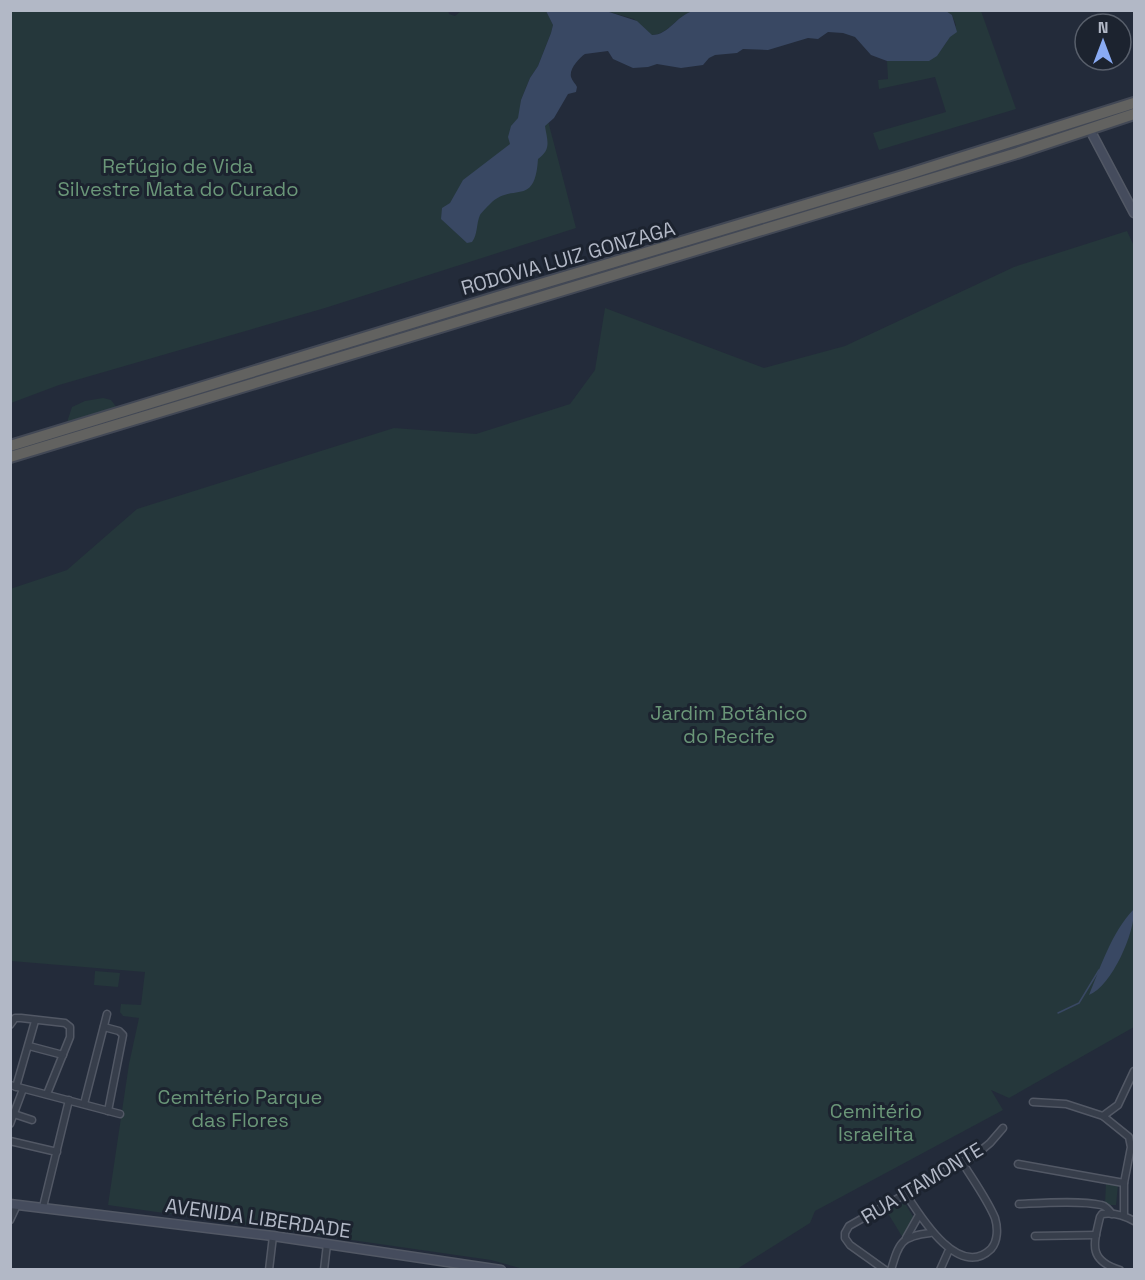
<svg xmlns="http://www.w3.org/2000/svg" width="1145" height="1280" font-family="'Space Grotesk',sans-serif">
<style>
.green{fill:#25373b}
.water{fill:#394863}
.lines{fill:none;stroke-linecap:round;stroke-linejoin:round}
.stream{stroke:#394863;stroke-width:1.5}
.minor-casing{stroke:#525865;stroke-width:9}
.secondary-casing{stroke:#525865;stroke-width:11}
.trunk-casing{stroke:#424855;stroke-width:14}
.minor{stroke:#373e4b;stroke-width:6}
.secondary{stroke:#454c5d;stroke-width:8}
.trunk{stroke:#626260;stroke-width:10}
.labels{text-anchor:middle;stroke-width:6;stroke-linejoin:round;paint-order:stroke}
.park-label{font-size:20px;fill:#6a9678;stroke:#1c232f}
.street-label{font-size:20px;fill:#b2b8c6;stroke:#1c232f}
</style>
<rect width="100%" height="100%" fill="#232b3a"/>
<!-- green -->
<g class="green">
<path d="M 448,10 L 449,14 L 455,16 L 461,11 L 546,11 L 553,25 L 551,33 L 538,66 L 530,78 L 521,100 L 520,112 L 548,121 L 576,228 L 325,308 L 59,385 L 11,403 L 10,11 Z"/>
<path d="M 606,11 L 693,11 C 677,15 669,35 651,35 L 634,19 Z"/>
<path d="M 946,11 L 981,11 L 1016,109 L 879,150 L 873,133 L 946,112 L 935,77 L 879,89 L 878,80 L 888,79 L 887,61 C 933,57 932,70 956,25 L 952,15 Z"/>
<path d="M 1127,231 L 1134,246 L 1134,1027 L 1009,1098 L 991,1090 L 1003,1110 L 815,1211 L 810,1223 L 737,1269 L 523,1269 L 491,1260 L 108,1205 L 129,1064 L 139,1018 L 123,1016 L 120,1012 L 121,1004 L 141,1005 L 145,972 L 11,961 L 10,589 L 67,570 L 137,509 L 394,428 L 476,434 L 570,404 L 595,370 L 605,308 L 764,368 L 845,346 L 1014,267 Z"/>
<path d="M 103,398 L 111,400 L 117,408 L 66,425 L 72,407 L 85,401 Z"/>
<path d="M 95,971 L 120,973 L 118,987 L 94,985 Z"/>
<path d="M 1106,1182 L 1118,1185 L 1116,1205 L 1105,1205 Z"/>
<path d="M 899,1203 L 906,1205 L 914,1218 L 903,1238 L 886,1210 Z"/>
</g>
<!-- water -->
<g class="water">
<path d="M 693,11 L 946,11 L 952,15 L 957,32 L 950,37 L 937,56 L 929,61 L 887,61 L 871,55 L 855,37 L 843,33 L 828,32 L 818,39 L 808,38 L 768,50 L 743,49 L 737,53 L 715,55 L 709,58 L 703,65 L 681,68 L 657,64 L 648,67 L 633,68 L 613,59 L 608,51 L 585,54 C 579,58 569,69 571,77 C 572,81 576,84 577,87 L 576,92 L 568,94 L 554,118 L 545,126 C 547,140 552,149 538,159 C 535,209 512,181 490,204 C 487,207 482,212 480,215 C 476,224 478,234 472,242 L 467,243 L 441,219 L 442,208 L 450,203 L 463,180 L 510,144 L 508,137 L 511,126 L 518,118 L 521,100 L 530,78 L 538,66 L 551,33 L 553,25 L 546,11 L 606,11 L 637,21 L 652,35 C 669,35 677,15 693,11 Z"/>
<path d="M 1133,910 L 1134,910 C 1135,932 1112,986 1089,995 C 1101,966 1111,934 1133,910 Z"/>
</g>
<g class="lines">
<!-- stream -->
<path class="stream" d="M 1058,1013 L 1079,1003 L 1099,970"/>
<!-- minor casing -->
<g class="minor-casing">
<g id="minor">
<path d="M 10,1025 L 15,1018 L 21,1018 L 65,1023 L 70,1027 L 70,1037 L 47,1094"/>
<path d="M 104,1027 L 119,1031 L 123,1035 L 108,1111"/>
<path d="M 29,1046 L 63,1055"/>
<path d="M 10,1085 L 120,1114"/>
<path d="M 16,1087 L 35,1021"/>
<path d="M 1033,1102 L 1066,1104 L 1103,1116 L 1129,1137 L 1131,1147 L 1124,1183 L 1124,1216"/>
<path d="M 84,1104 L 107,1014"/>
<path d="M 14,1114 L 32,1120"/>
<path d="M 1103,1116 L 1118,1105 L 1134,1071"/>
<path d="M 10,1124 L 23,1089"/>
<path d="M 10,1141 L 57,1152"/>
<path d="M 1018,1164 L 1124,1183"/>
<path d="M 906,1194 C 920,1216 959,1280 991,1249 C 998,1241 998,1228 995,1218 C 987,1199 973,1180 962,1162"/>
<path d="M 1019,1204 C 1041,1203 1081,1200 1101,1205 C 1106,1206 1109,1210 1112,1214"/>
<path d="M 43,1207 L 69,1100"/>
<path d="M 10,1220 L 17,1205"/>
<path d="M 1035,1236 L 1096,1235"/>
<path d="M 906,1238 L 919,1215"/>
<path d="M 269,1270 L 273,1236"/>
<path d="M 324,1270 L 327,1244"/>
<path d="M 885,1270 L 850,1245 L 845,1238 L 845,1233 L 849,1226 L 978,1153 L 990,1143 L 1003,1128"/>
<path d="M 891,1270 C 899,1243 901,1236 930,1233"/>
<path d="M 940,1270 L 948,1252"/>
<path d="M 1120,1270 C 1087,1260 1094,1243 1100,1217 L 1102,1214 C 1114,1212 1125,1216 1134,1221"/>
</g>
</g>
<!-- secondary casing -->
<g class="secondary-casing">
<g id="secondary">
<path d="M 1089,128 L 1134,213"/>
<path d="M 10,1204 L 273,1236 L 501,1270"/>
</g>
</g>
<!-- trunk casing -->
<g class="trunk-casing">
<g id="trunk">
<path d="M 10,446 L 494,298 L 906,175 L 1134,103"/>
<path d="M 10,457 L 1017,153 L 1134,114"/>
</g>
</g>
<!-- minor -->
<use href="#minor" class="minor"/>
<!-- secondary -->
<use href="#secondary" class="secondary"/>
<!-- trunk -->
<use href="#trunk" class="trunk"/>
</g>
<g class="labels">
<!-- park labels -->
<g class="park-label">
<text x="178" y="173">Refúgio de Vida<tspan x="178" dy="23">Silvestre Mata do Curado</tspan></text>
<text x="729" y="720">Jardim Botânico<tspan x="729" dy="23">do Recife</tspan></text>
<text x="240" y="1104">Cemitério Parque<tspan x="240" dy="23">das Flores</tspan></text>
<text x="876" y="1118">Cemitério<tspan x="876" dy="23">Israelita</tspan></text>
</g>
<!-- street labels -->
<g class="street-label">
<text transform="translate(568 258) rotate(-16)" y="7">RODOVIA LUIZ GONZAGA</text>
<text transform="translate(922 1183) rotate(-31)" y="7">RUA ITAMONTE</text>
<text transform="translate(258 1218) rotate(8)" y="7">AVENIDA LIBERDADE</text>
</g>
</g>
<!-- border -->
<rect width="1145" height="1280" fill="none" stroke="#b2b8c6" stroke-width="24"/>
<!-- north arrow -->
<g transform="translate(1103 42)"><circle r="28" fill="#1c232f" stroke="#585f6b" stroke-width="1.5"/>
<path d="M0-4.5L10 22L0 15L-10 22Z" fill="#8aabf3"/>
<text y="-9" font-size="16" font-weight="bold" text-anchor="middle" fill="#b2b8c6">N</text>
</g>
</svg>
